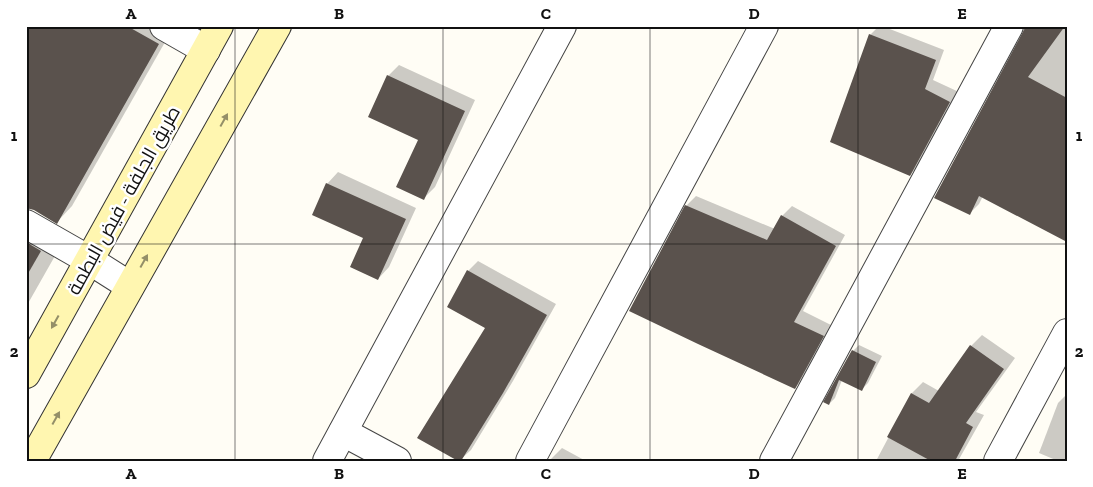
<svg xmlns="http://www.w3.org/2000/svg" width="1093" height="487" font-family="'Zilla Slab',Cairo,serif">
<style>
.shadow{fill:#0003}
.building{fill:#5a524d}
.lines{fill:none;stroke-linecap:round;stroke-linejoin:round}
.minor-casing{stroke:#444;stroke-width:30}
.secondary-casing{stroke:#333;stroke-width:30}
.minor{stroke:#fff;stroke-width:28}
.secondary{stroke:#fff6b0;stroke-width:28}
.oneway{fill:#948f68}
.grid{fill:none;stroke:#111;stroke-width:1;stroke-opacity:0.55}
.labels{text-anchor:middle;stroke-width:5;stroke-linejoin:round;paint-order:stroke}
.street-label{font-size:19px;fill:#111;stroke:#fff}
.neatline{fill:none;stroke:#111;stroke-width:2}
.grid-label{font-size:16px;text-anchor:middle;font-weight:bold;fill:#111}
</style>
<rect width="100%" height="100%" fill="#fffdf5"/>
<!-- shadow -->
<g class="shadow">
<path d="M 26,26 L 170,26 L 173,28 L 72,206 L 57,222 L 34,209 Z"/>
<path d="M 879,26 L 882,26 L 944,50 L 933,80 L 959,92 L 919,165 L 910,175 L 870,35 Z"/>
<path d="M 1027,26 L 1067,26 L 1067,241 L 983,196 L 979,204 L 969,214 Z"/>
<path d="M 399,65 L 475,100 L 435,187 L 424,198 L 419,139 L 388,76 Z"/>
<path d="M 338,172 L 416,208 L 389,267 L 378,279 L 365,237 L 327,184 Z"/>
<path d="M 696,196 L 775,229 L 782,216 L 792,206 L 845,235 L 803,311 L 833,326 L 805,377 L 795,388 L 686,206 Z"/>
<path d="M 26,210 L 28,216 L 64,240 L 26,307 Z"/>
<path d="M 478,261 L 556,304 L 513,381 L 471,450 L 460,460 L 487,328 L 468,271 Z"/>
<path d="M 982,335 L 1015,358 L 976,412 L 984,415 L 958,461 L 876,461 L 912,393 L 923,382 L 939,391 L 971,346 Z"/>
<path d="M 859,345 L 882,356 L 868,383 L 862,389 L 842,380 L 835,398 L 829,404 L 825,402 L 853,351 Z"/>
<path d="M 1067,394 L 1067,461 L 1058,461 L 1039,453 L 1058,403 Z"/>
<path d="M 562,448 L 586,461 L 549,461 Z"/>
</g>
<!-- building -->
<g class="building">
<path d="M 26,26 L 127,26 L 159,44 L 57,224 L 34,210 L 26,208 Z"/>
<path d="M 1026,26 L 1065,26 L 1028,77 L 1067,98 L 1067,242 L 979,196 L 970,215 L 934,198 Z"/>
<path d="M 869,34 L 936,60 L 925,89 L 950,102 L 910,176 L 830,142 Z"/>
<path d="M 387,75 L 465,111 L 424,200 L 396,187 L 418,140 L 368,117 Z"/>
<path d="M 326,183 L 406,219 L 378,280 L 350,267 L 363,238 L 312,215 Z"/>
<path d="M 685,205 L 767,240 L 781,215 L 836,246 L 794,322 L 824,336 L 795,389 L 698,344 L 629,311 Z"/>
<path d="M 26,242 L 41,251 L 26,277 Z"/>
<path d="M 467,270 L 547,315 L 503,393 L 461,461 L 458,461 L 417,438 L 485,328 L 447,307 Z"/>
<path d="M 970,345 L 1004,369 L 966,423 L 973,427 L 955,461 L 931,461 L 887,437 L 911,393 L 929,403 Z"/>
<path d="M 852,350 L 876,362 L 862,391 L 839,380 L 829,405 L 823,402 Z"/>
</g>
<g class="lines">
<!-- minor casing -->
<g class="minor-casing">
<g id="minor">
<path d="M 164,26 L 206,50"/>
<path d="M 26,224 L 89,260 L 130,286"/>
<path d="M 343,432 L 397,461"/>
<path d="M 327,461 L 562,26"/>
<path d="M 530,461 L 764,26"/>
<path d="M 774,461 L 1009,26"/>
<path d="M 998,461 L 1067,333"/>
</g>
</g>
<!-- secondary casing -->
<g class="secondary-casing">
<g id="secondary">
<path d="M 26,374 L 219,26"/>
<path d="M 32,461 L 277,26"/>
</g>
</g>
<!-- minor -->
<use href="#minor" class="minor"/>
<!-- secondary -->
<use href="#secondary" class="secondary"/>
</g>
<!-- one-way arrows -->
<defs><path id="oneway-solid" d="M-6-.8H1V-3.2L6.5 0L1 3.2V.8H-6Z" transform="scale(1.25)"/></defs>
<g class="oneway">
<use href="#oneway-solid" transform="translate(224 120) rotate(-61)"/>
<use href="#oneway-solid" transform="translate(144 261) rotate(-61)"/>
<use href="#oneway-solid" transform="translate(55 322) rotate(119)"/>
<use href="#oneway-solid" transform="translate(56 418) rotate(-61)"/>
</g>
<!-- grid -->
<path class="grid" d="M 235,26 L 235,461M 443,26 L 443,461M 650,26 L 650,461M 858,26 L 858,461M 26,244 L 1067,244"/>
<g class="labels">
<!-- street labels -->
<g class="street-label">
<text transform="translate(123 200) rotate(-61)" y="7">طريق الجلفة - فيض البطمة</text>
</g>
</g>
<!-- border -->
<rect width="1093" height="487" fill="none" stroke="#ffffff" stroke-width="55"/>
<rect x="28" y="28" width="1038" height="432" class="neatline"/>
<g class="grid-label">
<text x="131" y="19">A</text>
<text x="339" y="19">B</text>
<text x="546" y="19">C</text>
<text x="754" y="19">D</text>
<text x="962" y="19">E</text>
<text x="14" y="141">1</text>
<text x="1079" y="141">1</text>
<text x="14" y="357">2</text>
<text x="1079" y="357">2</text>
<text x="131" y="479">A</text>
<text x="339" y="479">B</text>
<text x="546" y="479">C</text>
<text x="754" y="479">D</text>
<text x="962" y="479">E</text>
</g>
</svg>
